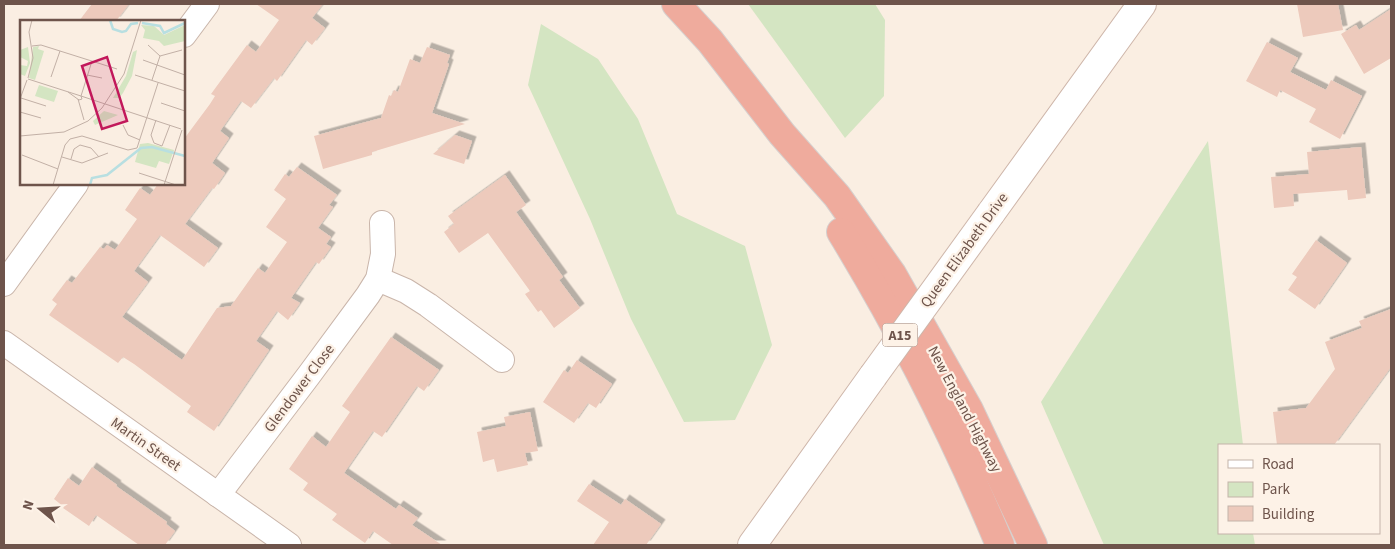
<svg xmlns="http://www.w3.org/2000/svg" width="1395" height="549" font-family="'Source Sans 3',sans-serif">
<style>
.green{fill:#d4e5c2}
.building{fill:#edcabc;filter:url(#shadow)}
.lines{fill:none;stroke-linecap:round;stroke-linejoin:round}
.street-casing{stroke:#c9b5aa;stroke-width:26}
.secondary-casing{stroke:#ceb6aa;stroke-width:30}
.highway-casing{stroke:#d6cfcd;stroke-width:30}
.street{stroke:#fff;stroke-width:24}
.secondary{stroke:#fff;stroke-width:28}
.highway{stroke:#efab9d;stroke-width:28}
.secondary-bridge-casing{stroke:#ceb6aa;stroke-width:30;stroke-linecap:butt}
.secondary-bridge{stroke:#fff;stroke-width:28}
.labels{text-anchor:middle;stroke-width:4.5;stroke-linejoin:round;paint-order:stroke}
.shield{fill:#fdf2e7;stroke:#99837a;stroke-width:1}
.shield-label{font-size:14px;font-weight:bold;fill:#6e544b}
.street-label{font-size:15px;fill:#6e544b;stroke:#fdf2e7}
.inset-river{fill:none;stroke:#b8dfe1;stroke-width:2.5}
.inset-road{fill:none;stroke:#c2b0a6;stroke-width:1}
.view{fill:#c2185b;fill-opacity:0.15;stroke:#c2185b;stroke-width:2.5}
.inset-edge{fill:none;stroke:#6e544b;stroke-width:2.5}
</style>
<defs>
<filter id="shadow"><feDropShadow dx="4.5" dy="-4.5" stdDeviation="0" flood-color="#0004"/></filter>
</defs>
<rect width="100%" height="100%" fill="#faeee2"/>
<!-- green -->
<g class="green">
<path d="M 748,4 L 875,4 L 885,20 L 884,96 L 845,138 Z"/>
<path d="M 541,24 L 598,59 L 638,119 L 677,214 L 745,246 L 772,345 L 735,420 L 684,422 L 631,319 L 590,219 L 528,85 Z"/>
<path d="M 1208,141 L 1243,445 L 1219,445 L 1219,533 L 1253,533 L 1255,545 L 1104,545 L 1041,402 Z"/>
</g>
<!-- building -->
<g class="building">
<path d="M 92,4 L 129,4 L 116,21 L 79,21 Z"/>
<path d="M 256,4 L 323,4 L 312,18 L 325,28 L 312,45 L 306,40 L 277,81 L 274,78 L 251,108 L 241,101 L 220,131 L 229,138 L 212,163 L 225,173 L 214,189 L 212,188 L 185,224 L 218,248 L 204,267 L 160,235 L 134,271 L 148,282 L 122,317 L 182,360 L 217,308 L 231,306 L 258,268 L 265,273 L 287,242 L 266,227 L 286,199 L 274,190 L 285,174 L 289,177 L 297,167 L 337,195 L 329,205 L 333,207 L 318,228 L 331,237 L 326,244 L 331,247 L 319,264 L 316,262 L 291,298 L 300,303 L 288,320 L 277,311 L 256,341 L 269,350 L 214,431 L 187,412 L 191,406 L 134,364 L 123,357 L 118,363 L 49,315 L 57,304 L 52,300 L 67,280 L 72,283 L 100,247 L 104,249 L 107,245 L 115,250 L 137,219 L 125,210 L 140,188 L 150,195 L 158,184 L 184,184 L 184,139 L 210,104 L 215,96 L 211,94 L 247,45 L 256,52 L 279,20 Z"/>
<path d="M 1297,4 L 1338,4 L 1343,30 L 1303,37 Z"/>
<path d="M 1391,9 L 1391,58 L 1364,74 L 1341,34 L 1356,25 L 1359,30 Z"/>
<path d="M 1267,42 L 1298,58 L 1290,72 L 1326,90 L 1331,80 L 1362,96 L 1340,139 L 1309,122 L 1316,109 L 1280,90 L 1277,97 L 1246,81 Z"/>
<path d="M 427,47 L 450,55 L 447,63 L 449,64 L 432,113 L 465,124 L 372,152 L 372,155 L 323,169 L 314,136 L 381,118 L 389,95 L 391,96 L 394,90 L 398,92 L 410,59 L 420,63 Z"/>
<path d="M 455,135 L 472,141 L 464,164 L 433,154 Z"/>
<path d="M 1361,147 L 1366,198 L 1348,200 L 1347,190 L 1293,194 L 1294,206 L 1274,208 L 1271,177 L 1309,174 L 1307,152 Z"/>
<path d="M 505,175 L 526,205 L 516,212 L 563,277 L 559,280 L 580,308 L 554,328 L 541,310 L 538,312 L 525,294 L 530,291 L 488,233 L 459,253 L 444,232 L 454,224 L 448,216 Z"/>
<path d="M 1316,240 L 1347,263 L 1315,309 L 1288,290 L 1297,277 L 1292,274 Z"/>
<path d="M 1391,309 L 1391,367 L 1334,445 L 1277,445 L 1273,412 L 1306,408 L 1335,369 L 1325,342 L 1362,328 L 1359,321 Z"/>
<path d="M 391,337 L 439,370 L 424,391 L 417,386 L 382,437 L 373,431 L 344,473 L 396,509 L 399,505 L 418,518 L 412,525 L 442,545 L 393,545 L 373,531 L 365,543 L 332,520 L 337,514 L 303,490 L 308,483 L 289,469 L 312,436 L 326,447 L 350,412 L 342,406 Z"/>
<path d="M 577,360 L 612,384 L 596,408 L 588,403 L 574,423 L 543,402 L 564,370 L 568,373 Z"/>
<path d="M 530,412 L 538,451 L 525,453 L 528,465 L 497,472 L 494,459 L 483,462 L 477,432 L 506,426 L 504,417 Z"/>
<path d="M 92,467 L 117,485 L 116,486 L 167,522 L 166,524 L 175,531 L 165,545 L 139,545 L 96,515 L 89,526 L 63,508 L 64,507 L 54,499 L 68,478 L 79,486 Z"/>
<path d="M 589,484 L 621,505 L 625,499 L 661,524 L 646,545 L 593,545 L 609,522 L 577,501 Z"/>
</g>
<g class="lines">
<!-- street casing -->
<g class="street-casing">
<g id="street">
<path d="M 184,35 L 207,4"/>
<path d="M 378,279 L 406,291 L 428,305 L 502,360"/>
<path d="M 4,284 L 76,184"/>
<path d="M 4,343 L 289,545"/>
<path d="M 218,495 L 309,375 L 368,295 L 378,279 L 383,254 L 382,223"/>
</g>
</g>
<!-- secondary casing -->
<g class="secondary-casing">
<g id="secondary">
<path d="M 991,213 L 1142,4"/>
<path d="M 752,545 L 873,376"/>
</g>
</g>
<!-- highway casing -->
<g class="highway-casing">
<g id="highway">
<path d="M 676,4 L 710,41 L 782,134 L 837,196 L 892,274 L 969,410 L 1033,545"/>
<path d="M 841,232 C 902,332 955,437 1000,545"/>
</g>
</g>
<!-- street -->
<use href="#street" class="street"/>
<!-- secondary -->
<use href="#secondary" class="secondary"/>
<!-- highway -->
<use href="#highway" class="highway"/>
<!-- secondary-bridge casing -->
<g class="secondary-bridge-casing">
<path id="secondary-bridge" d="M 873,376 L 991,213"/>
</g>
<!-- secondary-bridge -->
<use href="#secondary-bridge" class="secondary-bridge"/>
</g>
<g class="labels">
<!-- shield labels -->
<rect class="shield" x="882.5" y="323.5" width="35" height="23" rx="4"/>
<g class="shield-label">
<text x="900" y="340">A15</text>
</g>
<!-- street labels -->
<g class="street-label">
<text transform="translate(964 250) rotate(-54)" y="5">Queen Elizabeth Drive</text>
<text transform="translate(299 388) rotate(-53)" y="5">Glendower Close</text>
<text transform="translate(965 409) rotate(62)" y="5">New England Highway</text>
<text transform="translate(146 444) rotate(35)" y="5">Martin Street</text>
</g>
</g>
<!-- overview -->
<g transform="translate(20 20)">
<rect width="165" height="165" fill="#faeee2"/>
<path d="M 121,5 L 134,6 L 144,15 L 165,5 L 165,21 L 144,26 L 139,21 L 123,18 L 125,10 ZM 19,26 L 18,29 L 24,31 L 15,60 L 9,58 L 13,27 ZM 8,27 L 10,43 L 5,56 L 0,54 L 0,45 L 7,46 L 8,41 L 0,37 L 0,30 ZM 117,30 L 112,56 L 103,73 L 99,78 L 93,78 L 106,56 L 113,32 ZM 19,65 L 38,71 L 34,82 L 15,76 ZM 84,91 L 98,95 L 75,105 L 73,101 ZM 128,123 L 154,130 L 149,144 L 139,141 L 136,148 L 115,142 L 120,124 Z" fill="#d4e5c2"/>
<path class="inset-river" d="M 90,0 L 93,9 L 102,12 L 106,11 L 111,4 L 118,3M 122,3 L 140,6 L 144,13 L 165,3M 70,165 L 72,158 L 87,155 L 121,128 L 132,127 L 165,136"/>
<path class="inset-road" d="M 128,25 L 140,36M 12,26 L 21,25 L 97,49M 123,40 L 165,55M 67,55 L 82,58M 115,55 L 165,71M 31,57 L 40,31M 8,58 L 13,38 L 9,12 L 12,0M 8,59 L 61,76 L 62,79 L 59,80 L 48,72M 132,60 L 140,36 L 162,30M 61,76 L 161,109M 61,76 L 72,41M 1,78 L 26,86M 0,79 L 7,60M 58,79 L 64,100M 141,83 L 165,91M 0,92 L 21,98M 136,100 L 131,115 L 134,123 L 142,126 L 150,105M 103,105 L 108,115 L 120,120M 0,116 L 44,112 L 68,101 L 82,88 L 104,54 L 121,0M 2,135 L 38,149M 42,137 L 62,143 L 88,133M 51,139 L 54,129 L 60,125 L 71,128 L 79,137M 119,153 L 156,165M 33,165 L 45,125 L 50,119 L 62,116 L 108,130 L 117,128 L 138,63M 144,165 L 162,110"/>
<path class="view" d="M 87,37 L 107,101 L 82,109 L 62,46 Z"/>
<rect width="165" height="165" class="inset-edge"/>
</g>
<!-- border -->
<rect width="1395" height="549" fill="none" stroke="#6e544b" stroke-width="10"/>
<!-- legend -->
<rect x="1218" y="444" width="162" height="90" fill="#fdf2e7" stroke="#c4b3a9"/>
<rect x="1228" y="460" width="25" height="8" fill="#ffffff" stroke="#c4b3a9"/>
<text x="1262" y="469" font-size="15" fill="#6e544b">Road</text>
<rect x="1228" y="482" width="25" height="15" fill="#d4e5c2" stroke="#c4b3a9"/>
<text x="1262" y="494" font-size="15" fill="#6e544b">Park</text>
<rect x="1228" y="506" width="25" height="15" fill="#edcabc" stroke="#c4b3a9"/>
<text x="1262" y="519" font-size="15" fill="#6e544b">Building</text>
<!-- north arrow -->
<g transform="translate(40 509) rotate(288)" stroke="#fdf2e7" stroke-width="4" paint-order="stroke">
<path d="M0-4L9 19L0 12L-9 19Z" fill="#6e544b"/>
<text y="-8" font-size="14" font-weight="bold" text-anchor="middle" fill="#6e544b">N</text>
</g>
</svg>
